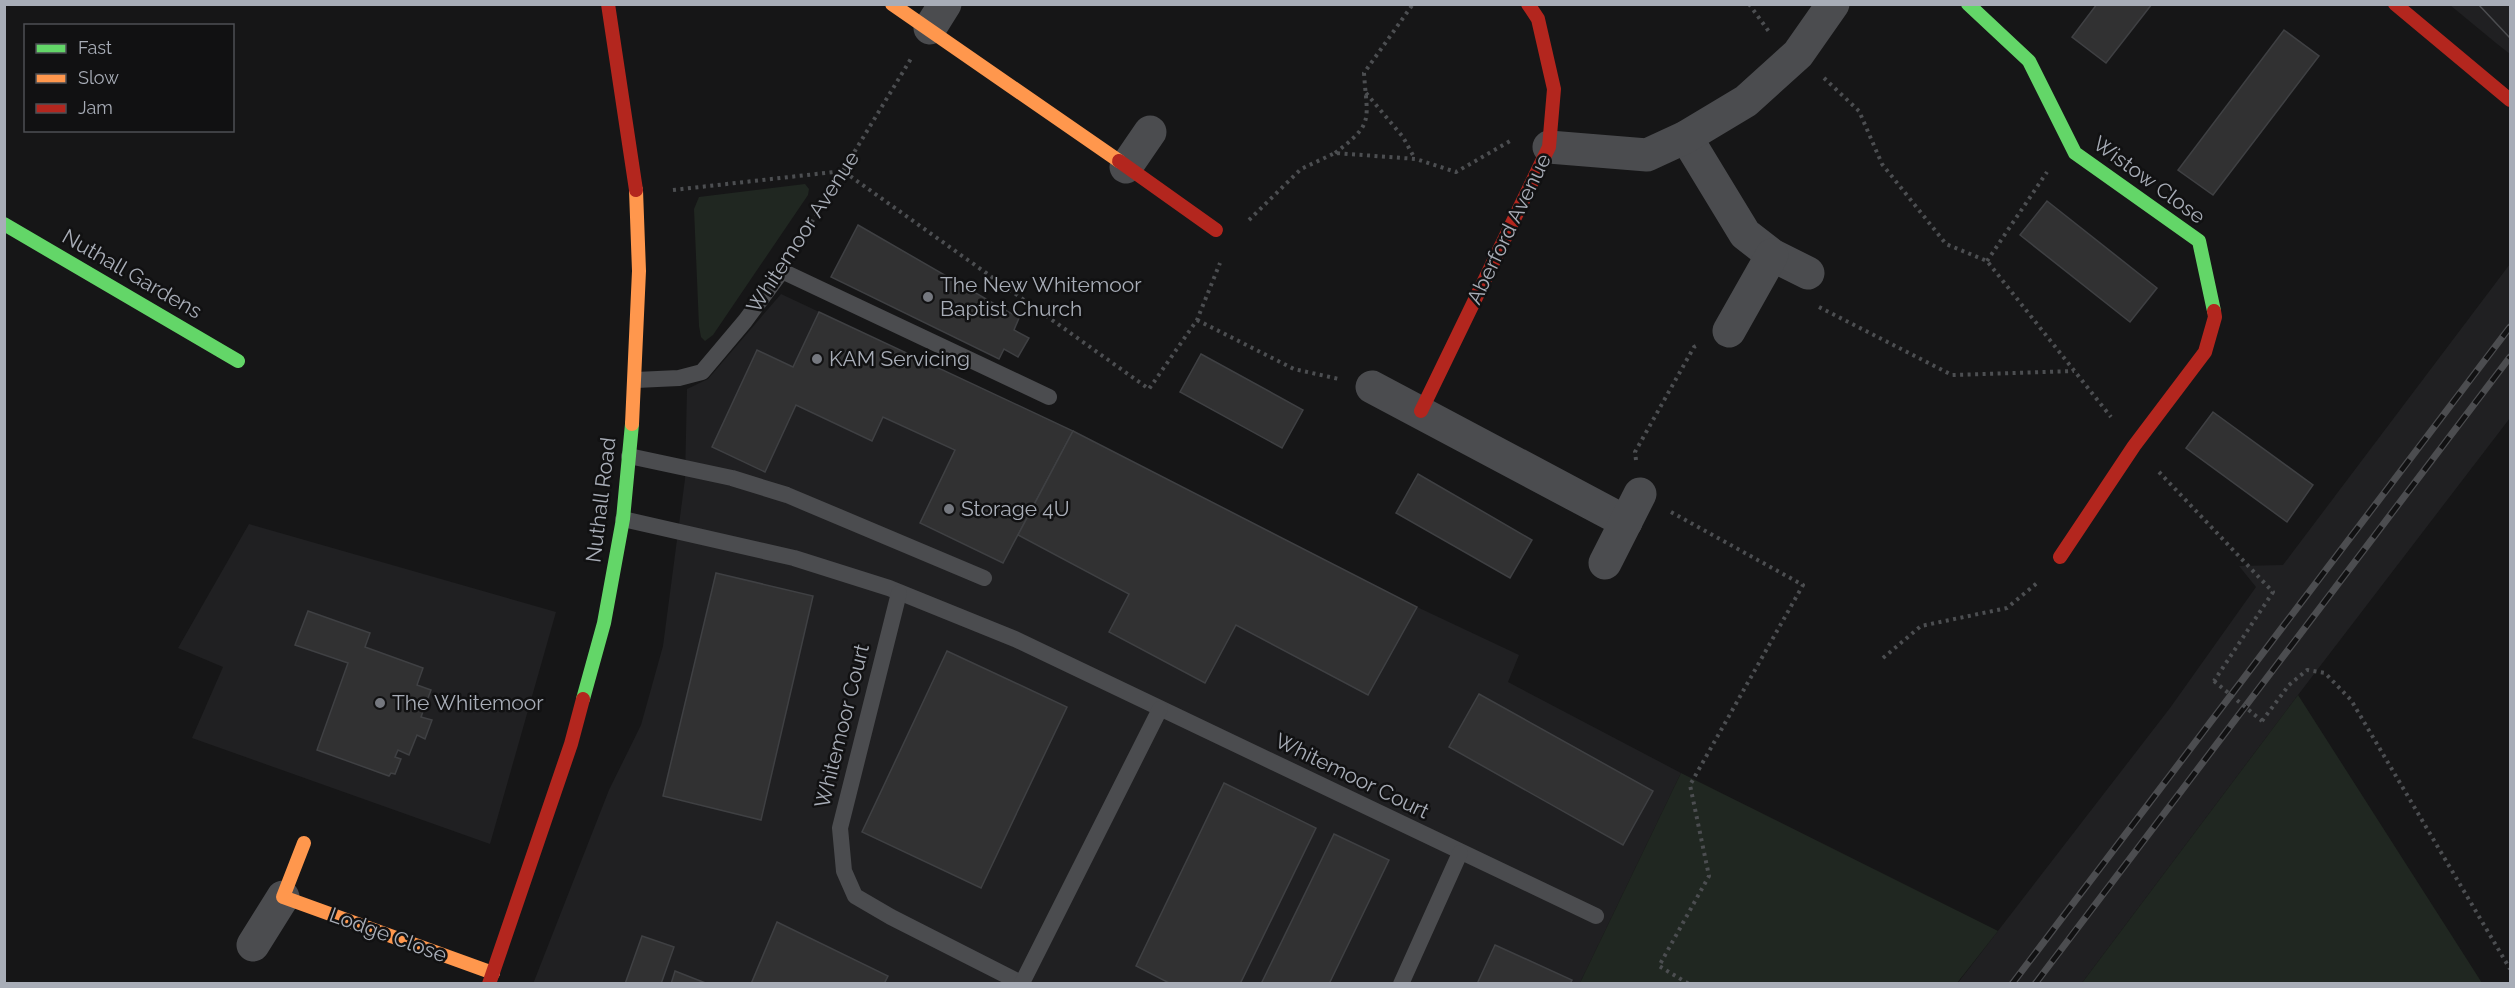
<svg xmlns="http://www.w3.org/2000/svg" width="2515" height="988" font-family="Raleway,sans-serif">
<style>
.built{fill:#202022}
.green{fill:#202721}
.building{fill:#313132;stroke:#3f4043;stroke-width:1.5}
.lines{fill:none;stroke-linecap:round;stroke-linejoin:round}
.path{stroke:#4c4e51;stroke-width:4;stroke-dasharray:3 4.5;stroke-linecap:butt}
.lane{stroke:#4b4c4f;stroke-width:16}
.street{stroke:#4b4c4f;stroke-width:33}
.fast{stroke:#63d668;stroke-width:14}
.slow{stroke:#ff974d;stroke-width:14}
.jam{stroke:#b3261e;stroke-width:14}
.tram{stroke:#4c4d50;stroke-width:1.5}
.rail-casing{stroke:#4c4d50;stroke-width:7}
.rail{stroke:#111112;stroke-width:4.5;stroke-dasharray:14;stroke-linecap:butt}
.path-bridge{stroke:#4c4e51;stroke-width:4;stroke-dasharray:3 4.5;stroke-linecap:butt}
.poi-dot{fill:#75787f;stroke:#111112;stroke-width:2}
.labels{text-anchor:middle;stroke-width:5;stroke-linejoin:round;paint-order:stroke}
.street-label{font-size:21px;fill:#a8adb7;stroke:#111112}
.poi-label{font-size:21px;fill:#a8adb7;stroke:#111112;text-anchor:start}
</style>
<rect width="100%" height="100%" fill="#161617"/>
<!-- built -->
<g class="built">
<path d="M 2450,5 L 2510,5 L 2510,54 L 2496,43 Z"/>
<path d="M 2510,264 L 2510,418 L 2298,695 L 2082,983 L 1957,984 L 2170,708 L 2256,587 L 2239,566 L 2283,565 Z"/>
<path d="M 781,294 L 1073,431 L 1417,607 L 1519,655 L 1508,682 L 1681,773 L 1580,983 L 533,984 L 609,790 L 641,725 L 663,646 L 685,479 L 687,389 L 708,379 Z"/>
<path d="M 249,524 L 556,612 L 490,844 L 192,738 L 223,667 L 178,648 Z"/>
</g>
<!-- green -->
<g class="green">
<path d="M 805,184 L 809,189 L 808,195 L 713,335 L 705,341 L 701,337 L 699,326 L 694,209 L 699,197 Z"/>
<path d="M 2298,695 L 2482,983 L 2082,983 Z"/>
<path d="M 1681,773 L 1998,931 L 1957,983 L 1580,983 Z"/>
</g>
<!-- building -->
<g class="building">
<path d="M 2097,4 L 2152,4 L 2106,63 L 2072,37 Z"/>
<path d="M 2284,30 L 2319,56 L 2213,195 L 2178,170 Z"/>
<path d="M 2047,201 L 2157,288 L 2130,322 L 2020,235 Z"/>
<path d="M 858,225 L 1019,318 L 1014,330 L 1029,338 L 1018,357 L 1004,349 L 999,359 L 831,277 Z"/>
<path d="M 819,312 L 1073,431 L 1003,563 L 920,523 L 955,450 L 883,417 L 872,441 L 796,405 L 765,472 L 712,447 L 757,350 L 793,367 Z"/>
<path d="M 1201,354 L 1303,410 L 1282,448 L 1180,392 Z"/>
<path d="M 2213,412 L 2313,485 L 2287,522 L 2186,448 Z"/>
<path d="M 1073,431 L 1417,607 L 1368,695 L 1236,625 L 1205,683 L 1109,632 L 1129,594 L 1018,535 Z"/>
<path d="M 1418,474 L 1532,540 L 1510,578 L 1396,513 Z"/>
<path d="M 716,573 L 813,596 L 761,820 L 663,796 Z"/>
<path d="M 308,611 L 370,633 L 365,647 L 423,668 L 417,685 L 431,690 L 421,717 L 432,720 L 425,739 L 417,735 L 409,755 L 398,750 L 395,757 L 401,759 L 395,774 L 391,773 L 389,776 L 317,750 L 348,663 L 295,645 Z"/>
<path d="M 947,651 L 1067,707 L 981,888 L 862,832 Z"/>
<path d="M 1479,694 L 1653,791 L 1623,845 L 1449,747 Z"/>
<path d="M 1224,783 L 1316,828 L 1240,984 L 1171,984 L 1136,966 Z"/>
<path d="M 1334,834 L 1389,860 L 1329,984 L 1261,984 Z"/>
<path d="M 777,922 L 888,976 L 884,984 L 751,984 Z"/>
<path d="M 642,936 L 674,947 L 661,984 L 625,984 Z"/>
<path d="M 1495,945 L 1572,980 L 1570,984 L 1477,984 Z"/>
<path d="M 675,971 L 708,984 L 671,984 Z"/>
</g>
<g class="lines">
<!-- path -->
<g class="path">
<path d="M 1749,4 L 1770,33"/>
<path d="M 1824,78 L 1859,111 L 1882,164 L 1946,244 L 1987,261 L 2111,417"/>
<path d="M 1366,93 L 1403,137 L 1415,159"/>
<path d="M 1335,153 C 1375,123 1367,120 1364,73 L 1413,4"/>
<path d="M 673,190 L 843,171 L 1149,389 L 1197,320 L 1220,263"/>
<path d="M 1249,220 L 1301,169 L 1335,153 L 1416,159 L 1456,172 L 1512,140"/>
<path d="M 796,248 L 912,57"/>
<path d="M 1987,261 L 2047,172"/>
<path d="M 1819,307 L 1952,375 L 2074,371"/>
<path d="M 1197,320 L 1294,369 L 1339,379"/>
<path d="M 1636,460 L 1635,452 L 1694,347 L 1698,345"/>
<path d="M 2159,472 L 2273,592 L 2214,681"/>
<path d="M 1671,512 L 1803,585 L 1690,785 L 1709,876 L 1659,966 L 1689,984"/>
<path d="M 1883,658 L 1921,626 L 2007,608 L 2037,583"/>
<path d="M 2262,721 L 2289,685 L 2307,670 L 2325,673 L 2351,700 L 2510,969"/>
</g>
<!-- lane -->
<g class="lane">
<path d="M 636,380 L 679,378 L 702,372 L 745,321 L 782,271 L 1049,397"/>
<path d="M 629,456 L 732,478 L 787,495 L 984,578"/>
<path d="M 623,519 L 794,558 L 889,588 L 1015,639 L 1596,916"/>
<path d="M 899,593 L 840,828 L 844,871 L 855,896 L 891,917 L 1023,984"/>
<path d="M 1022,983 L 1160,709"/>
<path d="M 1401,984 L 1460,853"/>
</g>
<!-- street -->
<g class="street">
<path d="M 930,28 L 945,4"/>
<path d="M 1686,137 L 1745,234 L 1772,255 L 1808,273"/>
<path d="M 1549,147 L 1647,155 L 1686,137 L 1746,101 L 1798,54 L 1833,4"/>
<path d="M 1126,167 L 1150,132"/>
<path d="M 1729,331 L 1772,255"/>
<path d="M 1372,387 L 1626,522"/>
<path d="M 1605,563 L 1640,494"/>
<path d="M 253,945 L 283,897"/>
</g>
<!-- fast -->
<g class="fast">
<path d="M 1968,4 L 2029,61 L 2075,153 L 2199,241 L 2214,311"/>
<path d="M 4,224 L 238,361"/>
<path d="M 583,699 L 604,623 L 623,519 L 632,424"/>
</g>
<!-- slow -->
<g class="slow">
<path d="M 892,4 L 1119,161"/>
<path d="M 632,424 L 639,271 L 636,190"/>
<path d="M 304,843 L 283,897 L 493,973"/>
</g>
<!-- jam -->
<g class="jam">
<path d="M 608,4 L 636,190"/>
<path d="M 2395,4 L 2510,100"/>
<path d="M 1119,161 L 1216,230"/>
<path d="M 1421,411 L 1549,147 L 1554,89 L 1538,19 L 1528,4"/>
<path d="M 2060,557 L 2134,446 L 2205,352 L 2215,317 L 2214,311"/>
<path d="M 489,984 L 571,744 L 583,699"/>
</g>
<!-- tram -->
<path class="tram" d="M 2478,4 L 2510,38"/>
<!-- rail casing -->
<g class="rail-casing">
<g id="rail">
<path d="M 2012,984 L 2510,327"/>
<path d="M 2035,984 L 2510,357"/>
</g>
</g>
<!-- rail -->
<use href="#rail" class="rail"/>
<!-- path-bridge -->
<path class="path-bridge" d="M 2214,681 L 2262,721"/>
</g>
<!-- markers -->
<g class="poi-dot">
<circle cx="928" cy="297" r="6"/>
<circle cx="817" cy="359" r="6"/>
<circle cx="949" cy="509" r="6"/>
<circle cx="380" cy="703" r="6"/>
</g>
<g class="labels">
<!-- street labels -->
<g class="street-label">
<text transform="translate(2149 180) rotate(36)" y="7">Wistow Close</text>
<text transform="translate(1509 229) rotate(-64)" y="7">Aberford Avenue</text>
<text transform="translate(803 232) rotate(-57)" y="7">Whitemoor Avenue</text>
<text transform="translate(132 274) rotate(30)" y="7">Nuthall Gardens</text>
<text transform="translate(601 500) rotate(-83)" y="7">Nuthall Road</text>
<text transform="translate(842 726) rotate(-76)" y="7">Whitemoor Court</text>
<text transform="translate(1352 776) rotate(26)" y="7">Whitemoor Court</text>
<text transform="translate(388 935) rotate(20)" y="7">Lodge Close</text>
</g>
<!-- poi labels -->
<g class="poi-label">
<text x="940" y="292">The New Whitemoor<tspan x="940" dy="24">Baptist Church</tspan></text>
<text x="829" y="366">KAM Servicing</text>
<text x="961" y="516">Storage 4U</text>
<text x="392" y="710">The Whitemoor</text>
</g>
</g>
<!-- border -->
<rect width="2515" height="988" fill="none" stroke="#a8adb7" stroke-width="12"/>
<!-- legend -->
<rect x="24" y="24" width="210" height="108" fill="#111112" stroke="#4d4f54" stroke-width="1.5"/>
<rect x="36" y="44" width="30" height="9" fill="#63d668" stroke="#4d4f54" stroke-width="1.5"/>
<text x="78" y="54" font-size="18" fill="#a8adb7">Fast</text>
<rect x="36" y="74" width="30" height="9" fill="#ff974d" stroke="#4d4f54" stroke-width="1.5"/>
<text x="78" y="84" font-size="18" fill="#a8adb7">Slow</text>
<rect x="36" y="104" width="30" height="9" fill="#b3261e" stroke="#4d4f54" stroke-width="1.5"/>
<text x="78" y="114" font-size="18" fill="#a8adb7">Jam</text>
</svg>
